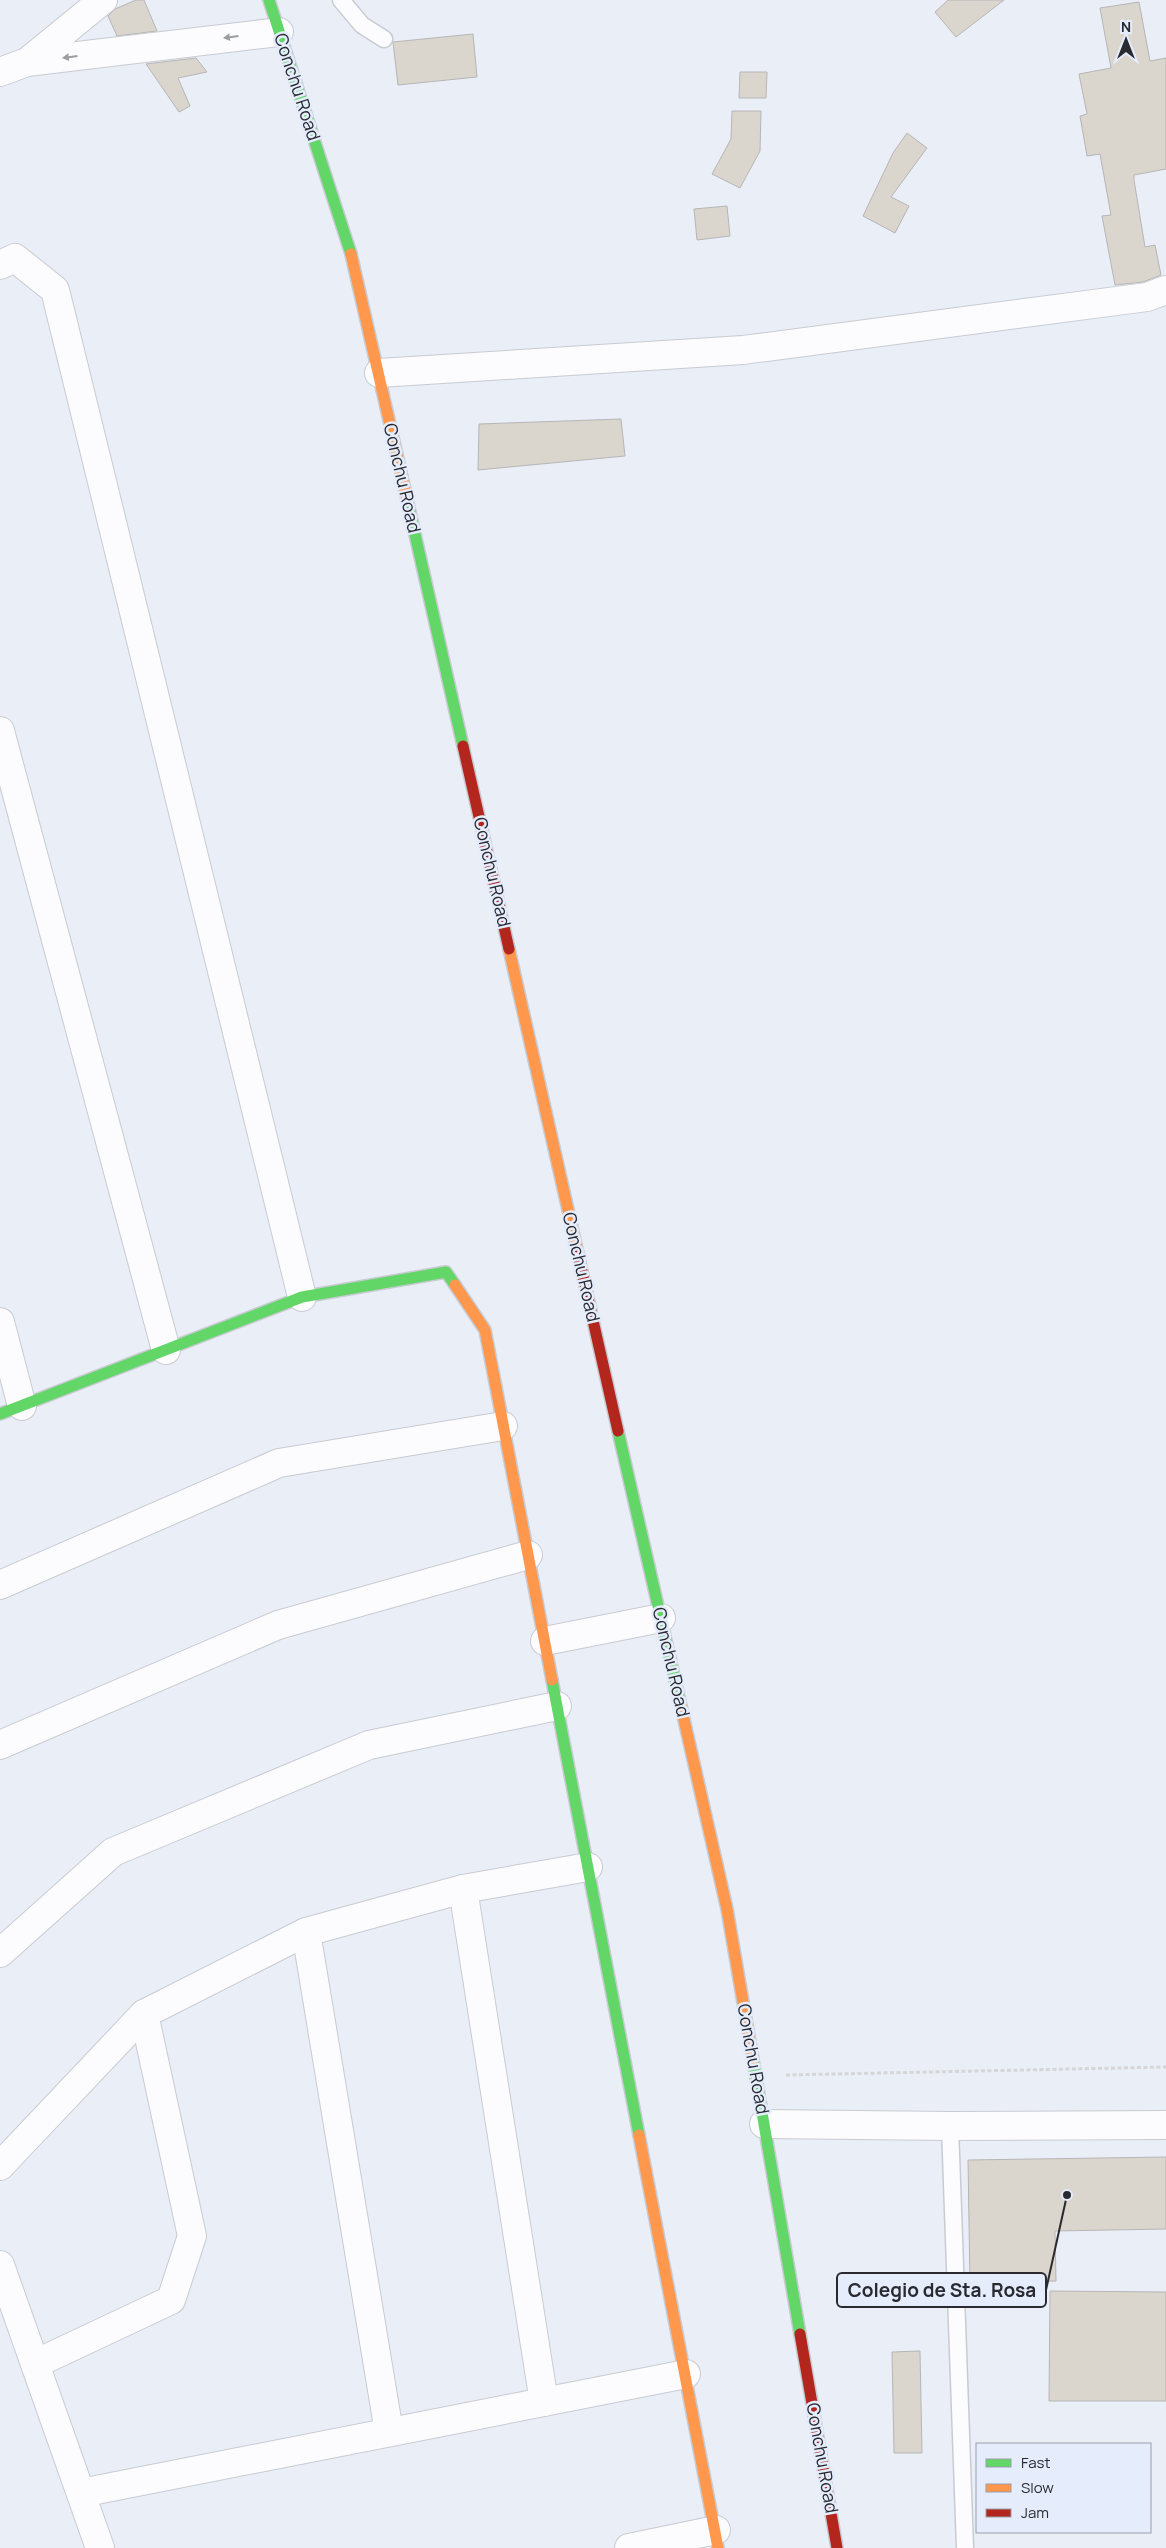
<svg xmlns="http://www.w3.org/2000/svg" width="1166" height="2548" font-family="Manrope,sans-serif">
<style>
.building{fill:#dad5cd;stroke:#b6b6b7}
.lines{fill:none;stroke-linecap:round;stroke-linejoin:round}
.lane-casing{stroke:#c8cbd2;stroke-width:19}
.street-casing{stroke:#c8cbd2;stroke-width:30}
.fast-casing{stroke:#c8cbd2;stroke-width:14}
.slow-casing{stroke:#c8cbd2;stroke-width:14}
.jam-casing{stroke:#c8cbd2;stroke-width:14}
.path{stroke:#d5d6d8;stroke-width:3;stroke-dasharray:4 2.5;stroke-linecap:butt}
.lane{stroke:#fcfcfe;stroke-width:16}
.street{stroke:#fcfcfe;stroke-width:28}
.fast{stroke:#63d668;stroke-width:11}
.slow{stroke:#ff974d;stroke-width:11}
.jam{stroke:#b3261e;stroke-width:11}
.oneway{fill:#9d9ea1}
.labels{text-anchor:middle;stroke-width:5;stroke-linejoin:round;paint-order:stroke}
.street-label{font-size:18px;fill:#282a30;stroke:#e5ecfc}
.leader{fill:none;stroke:#282a30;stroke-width:2}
.callout-dot{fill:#282a30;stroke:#e5ecfc;stroke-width:2}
.callout{fill:#e5ecfc;stroke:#282a30;stroke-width:2}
.callout-label{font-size:19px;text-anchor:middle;font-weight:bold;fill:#282a30}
</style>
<rect width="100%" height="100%" fill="#eaeef7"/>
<!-- building -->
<g class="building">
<path d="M 136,0 L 144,0 L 157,31 L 117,36 L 108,16 L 115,9 Z"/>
<path d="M 948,0 L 1004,0 L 956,37 L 935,12 Z"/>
<path d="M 1139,2 L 1150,61 L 1166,58 L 1166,169 L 1134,175 L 1134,180 L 1145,247 L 1155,245 L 1161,275 L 1143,282 L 1115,285 L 1102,216 L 1111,215 L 1100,154 L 1087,156 L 1080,116 L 1087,114 L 1079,74 L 1111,68 L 1100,8 Z"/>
<path d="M 473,34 L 477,77 L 398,85 L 393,42 Z"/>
<path d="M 196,58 L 207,72 L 178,78 L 190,106 L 179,112 L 146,64 Z"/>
<path d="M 740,72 L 767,72 L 766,98 L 739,98 Z"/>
<path d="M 732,111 L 761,111 L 760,151 L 740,188 L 712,174 L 731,139 Z"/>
<path d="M 907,133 L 927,148 L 891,197 L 909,206 L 895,233 L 863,216 L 893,153 Z"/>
<path d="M 727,206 L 730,236 L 697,240 L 694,209 Z"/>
<path d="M 621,419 L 625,456 L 478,470 L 479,424 Z"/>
<path d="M 1166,2157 L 1166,2229 L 1055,2231 L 1056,2281 L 970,2283 L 968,2160 Z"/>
<path d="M 1050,2291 L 1166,2292 L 1166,2401 L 1049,2401 Z"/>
<path d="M 920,2351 L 922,2453 L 894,2453 L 892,2352 Z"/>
</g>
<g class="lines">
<!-- lane casing -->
<g class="lane-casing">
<g id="lane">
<path d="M 341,0 L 362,25 L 384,39"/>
<path d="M 950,2126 L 965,2548"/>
</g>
</g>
<!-- street casing -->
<g class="street-casing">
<g id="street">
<path d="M 27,62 L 103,0"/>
<path d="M 0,72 L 27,62 L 279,32"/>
<path d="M 0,265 L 15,258 L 55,290 L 302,1297"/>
<path d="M 379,373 L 743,350 L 1147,297 L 1166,290"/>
<path d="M 0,731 L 166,1350"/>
<path d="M 0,1322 L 22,1406"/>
<path d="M 0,1585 L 279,1463 L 503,1426"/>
<path d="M 545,1641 L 661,1618"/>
<path d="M 0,1745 L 278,1625 L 528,1555"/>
<path d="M 463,1889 L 544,2402"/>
<path d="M 306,1932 L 389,2432"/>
<path d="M 0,1953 L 113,1852 L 369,1745 L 557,1706"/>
<path d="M 764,2124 L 950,2126 L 1166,2125"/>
<path d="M 0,2166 L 144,2014 L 306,1932 L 463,1889 L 588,1867"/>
<path d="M 0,2265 L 100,2548"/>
<path d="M 35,2364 L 171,2300 L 192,2236 L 144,2014"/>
<path d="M 81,2493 L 686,2374"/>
<path d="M 629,2548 L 716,2530"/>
</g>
</g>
<!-- fast casing -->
<g class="fast-casing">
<g id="fast">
<path d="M 269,0 L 351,254"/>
<path d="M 407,499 L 463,746"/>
<path d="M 0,1414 L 302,1297 L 446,1272 L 455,1285"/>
<path d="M 618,1431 L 680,1702"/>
<path d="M 552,1680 L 639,2135"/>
<path d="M 753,2060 L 800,2334"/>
</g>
</g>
<!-- slow casing -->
<g class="slow-casing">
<g id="slow">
<path d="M 351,254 L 407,499"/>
<path d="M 509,949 L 578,1254"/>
<path d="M 455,1285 L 485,1330 L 552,1680"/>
<path d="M 680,1702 L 727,1909 L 753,2060"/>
<path d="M 639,2135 L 718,2548"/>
</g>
</g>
<!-- jam casing -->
<g class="jam-casing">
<g id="jam">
<path d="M 463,746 L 509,949"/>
<path d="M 578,1254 L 618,1431"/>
<path d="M 800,2334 L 837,2548"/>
</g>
</g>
<!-- path -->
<path class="path" d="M 786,2075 L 1166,2067"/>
<!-- lane -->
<use href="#lane" class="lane"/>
<!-- street -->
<use href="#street" class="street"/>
<!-- fast -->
<use href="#fast" class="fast"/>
<!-- slow -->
<use href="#slow" class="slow"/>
<!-- jam -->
<use href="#jam" class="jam"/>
</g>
<!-- one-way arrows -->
<defs><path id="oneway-solid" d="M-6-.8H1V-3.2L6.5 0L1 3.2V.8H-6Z" transform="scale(1.25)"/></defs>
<g class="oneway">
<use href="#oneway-solid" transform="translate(231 37) rotate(173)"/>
<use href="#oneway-solid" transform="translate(70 57) rotate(173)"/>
</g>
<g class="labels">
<!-- street labels -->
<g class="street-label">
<text transform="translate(297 87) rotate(72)" y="6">Conchu Road</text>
<text transform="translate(402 478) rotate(77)" y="6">Conchu Road</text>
<text transform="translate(492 872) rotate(77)" y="6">Conchu Road</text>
<text transform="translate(581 1267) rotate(77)" y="6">Conchu Road</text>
<text transform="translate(671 1662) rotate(77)" y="6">Conchu Road</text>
<text transform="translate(753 2059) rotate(80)" y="6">Conchu Road</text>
<text transform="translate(822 2458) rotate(80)" y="6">Conchu Road</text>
</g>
</g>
<!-- callouts -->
<path class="leader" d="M1067 2195L1046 2290"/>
<circle class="callout-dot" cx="1067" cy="2195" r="5"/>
<rect class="callout" x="837" y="2273" width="209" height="34" rx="5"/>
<g class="callout-label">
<text x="942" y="2297">Colegio de Sta. Rosa</text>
</g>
<!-- legend -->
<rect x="976" y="2443" width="175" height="90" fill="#e5ecfc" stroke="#999eaa"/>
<rect x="986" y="2459" width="25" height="8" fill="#63d668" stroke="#999eaa"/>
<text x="1021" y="2468" font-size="15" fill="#282a30">Fast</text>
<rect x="986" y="2484" width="25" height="8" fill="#ff974d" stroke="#999eaa"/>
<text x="1021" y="2493" font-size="15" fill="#282a30">Slow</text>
<rect x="986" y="2509" width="25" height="8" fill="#b3261e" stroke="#999eaa"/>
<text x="1021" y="2518" font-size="15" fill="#282a30">Jam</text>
<!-- north arrow -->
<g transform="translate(1126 40)" stroke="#e5ecfc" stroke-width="4" paint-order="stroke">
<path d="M0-4L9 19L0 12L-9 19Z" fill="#282a30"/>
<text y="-8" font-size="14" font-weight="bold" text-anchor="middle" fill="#282a30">N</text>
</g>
</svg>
